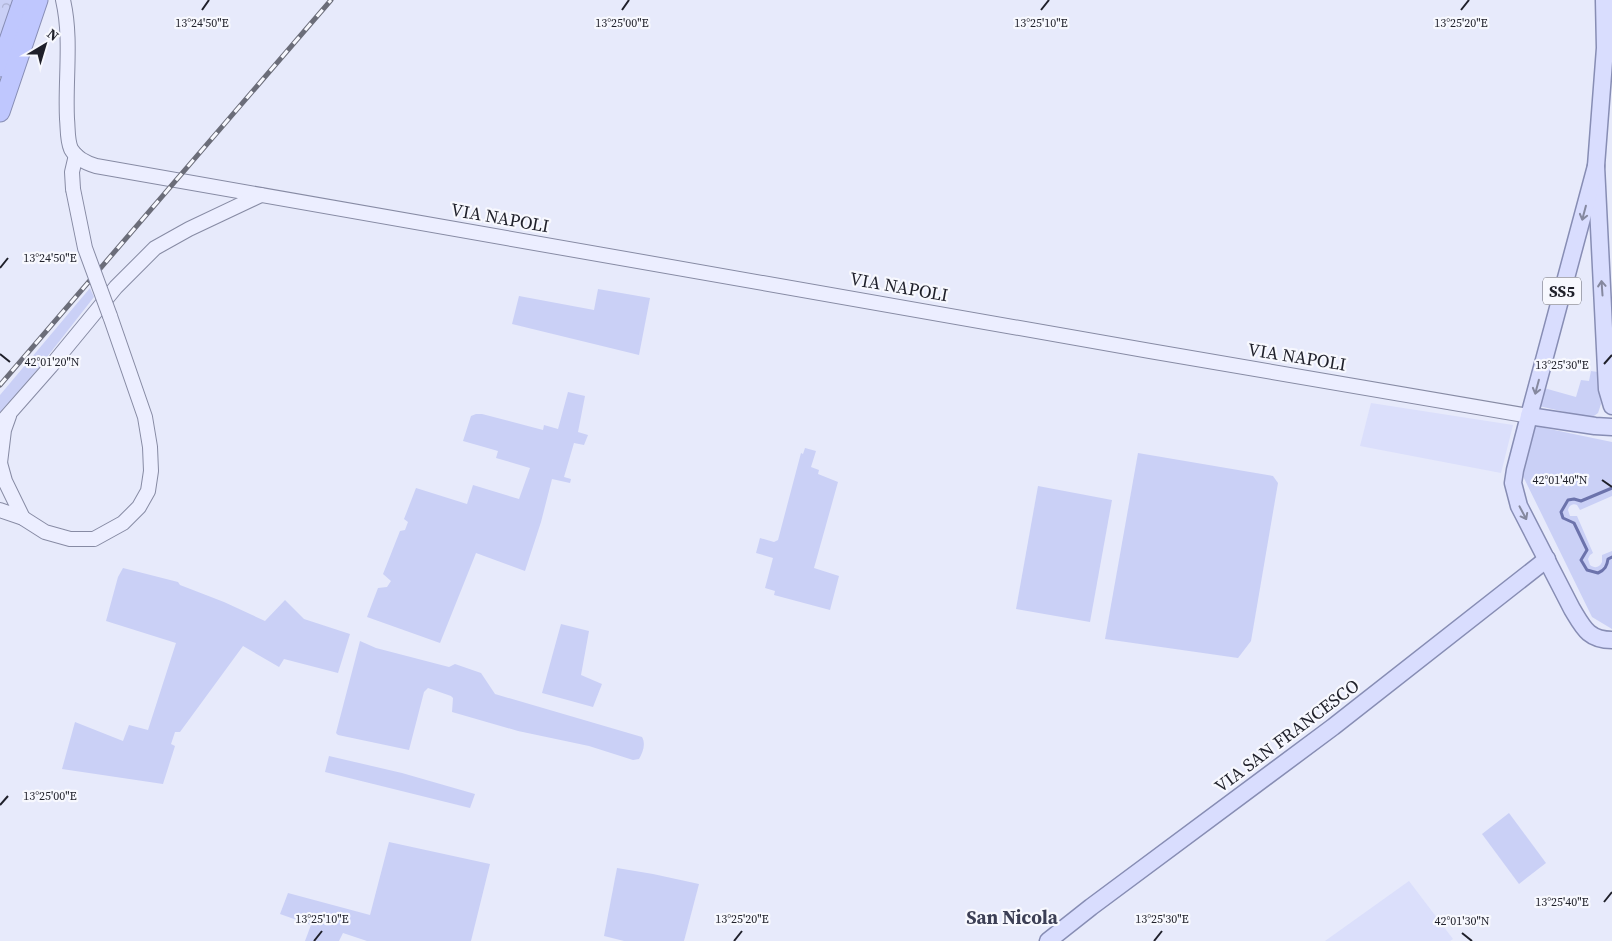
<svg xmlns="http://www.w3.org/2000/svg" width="1612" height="941" font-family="'Source Serif 4',serif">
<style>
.built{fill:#dbdffb}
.green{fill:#cad0f6}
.forest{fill:url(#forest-crowns)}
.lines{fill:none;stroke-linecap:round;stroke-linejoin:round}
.stream{stroke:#6c73ac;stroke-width:3}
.secondary-casing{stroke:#878ba4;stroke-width:16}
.primary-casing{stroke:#878db4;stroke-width:19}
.highway-casing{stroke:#878db4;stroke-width:21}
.secondary{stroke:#eceeff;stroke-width:14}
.primary{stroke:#d9ddfe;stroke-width:16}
.highway{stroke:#bfc7fe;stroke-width:19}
.rail-casing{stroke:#6b6d79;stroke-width:5}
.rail{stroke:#f7f8fe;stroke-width:3;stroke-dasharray:9;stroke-linecap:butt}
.secondary-bridge-casing{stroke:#878ba4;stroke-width:16;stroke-linecap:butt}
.secondary-bridge{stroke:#eceeff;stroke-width:14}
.oneway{stroke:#85889f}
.ticks{fill:none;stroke:#1f202a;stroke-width:2}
.labels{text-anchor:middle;stroke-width:4.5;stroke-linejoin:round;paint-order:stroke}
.shield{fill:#f7f8fe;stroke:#60616a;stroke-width:1}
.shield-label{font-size:16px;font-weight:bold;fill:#1f202a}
.street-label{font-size:18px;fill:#1f202a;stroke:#f7f8fe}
.neighbourhood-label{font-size:19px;font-weight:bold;fill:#3c3f55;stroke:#f7f8fe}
.ticks-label{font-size:12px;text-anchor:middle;fill:#1f202a;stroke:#f7f8fe;stroke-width:4.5;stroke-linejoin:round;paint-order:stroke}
</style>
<defs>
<pattern id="forest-crowns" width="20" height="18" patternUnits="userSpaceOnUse" patternTransform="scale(1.25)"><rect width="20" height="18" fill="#cad0f6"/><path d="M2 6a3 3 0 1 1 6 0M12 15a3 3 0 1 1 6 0" fill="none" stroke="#adb2d3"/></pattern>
</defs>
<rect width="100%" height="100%" fill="#e7eafb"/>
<!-- built -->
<g class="built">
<path d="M 1371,403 L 1513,425 L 1501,473 L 1360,446 Z"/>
<path d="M 1409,881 L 1453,939 L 1450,941 L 1325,941 Z"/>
</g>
<!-- green -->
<g class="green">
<path d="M 90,288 L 94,297 L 0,417 L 0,395 Z"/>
<path d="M 598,289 L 650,298 L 639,355 L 512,324 L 519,296 L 594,310 Z"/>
<path d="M 1591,371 L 1598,372 L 1601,404 L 1598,413 L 1591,418 L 1539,406 L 1544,388 L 1576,397 L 1581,380 L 1589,381 Z"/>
<path d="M 568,392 L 585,396 L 578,432 L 588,435 L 584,445 L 574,443 L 564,477 L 571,479 L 570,483 L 552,479 L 541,522 L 525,571 L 476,553 L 440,643 L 367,617 L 378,588 L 387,587 L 391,581 L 383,574 L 400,531 L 405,530 L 408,522 L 404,519 L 416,488 L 467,504 L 473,485 L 519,499 L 530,468 L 496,458 L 498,451 L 463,441 L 471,416 L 476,414 L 482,414 L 543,430 L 544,425 L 558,429 Z"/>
<path d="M 1535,426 L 1612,442 L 1612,496 L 1580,510 L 1577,505 C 1573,503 1569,505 1568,510 L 1570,516 L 1577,516 L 1593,553 L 1590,555 L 1588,559 L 1590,565 C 1595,569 1600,567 1602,562 L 1602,555 L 1612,551 L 1612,629 L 1592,617 L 1521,472 Z"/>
<path d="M 805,448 L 816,451 L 811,467 L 819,470 L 818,474 L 838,482 L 814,568 L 839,576 L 830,610 L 774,595 L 775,591 L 765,588 L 773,558 L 756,553 L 760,538 L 774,542 L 778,540 L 801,453 L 803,454 Z"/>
<path d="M 1138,453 L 1273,476 L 1278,483 L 1251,641 L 1238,658 L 1105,639 Z"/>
<path d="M 1038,486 L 1112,500 L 1090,622 L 1016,609 Z"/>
<path d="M 123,568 L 178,582 L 180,585 L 224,602 L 265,621 L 285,600 L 304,619 L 350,634 L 338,673 L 284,659 L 279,667 L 243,646 L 180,732 L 175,732 L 171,744 L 175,746 L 163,784 L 62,769 L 75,722 L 123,741 L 129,725 L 148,730 L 176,643 L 106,621 L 118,577 Z"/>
<path d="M 561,624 L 589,631 L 581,675 L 602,684 L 593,707 L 542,693 Z"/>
<path d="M 360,641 L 376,648 L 449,667 L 455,664 L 481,673 L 495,694 L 642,737 C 646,744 643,752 639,759 L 633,760 L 589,746 L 518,731 L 452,712 L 453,698 L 451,696 L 428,688 L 424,692 L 409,750 L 338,735 L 336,733 Z"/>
<path d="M 329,756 L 402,773 L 475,794 L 470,808 L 325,772 Z"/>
<path d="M 1509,813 L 1546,863 L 1519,884 L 1482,834 Z"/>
<path d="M 389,842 L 490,864 L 471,941 L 367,941 L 343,933 L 339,941 L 305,941 L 311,925 L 280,914 L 288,893 L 370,915 Z"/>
<path d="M 617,868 L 653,874 L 699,884 L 684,941 L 624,941 L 604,936 Z"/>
</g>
<!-- forest -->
<path class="forest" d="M 0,0 L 13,0 L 0,40 Z"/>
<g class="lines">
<!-- stream -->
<path class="stream" d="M 1612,488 L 1581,501 L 1574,499 L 1568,500 L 1561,512 L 1563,518 L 1574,523 L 1587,550 L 1581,560 L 1587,570 L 1598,573 C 1605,570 1607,566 1608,559 L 1612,557"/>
<!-- secondary casing -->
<g class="secondary-casing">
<g id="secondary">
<path d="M 63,0 C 72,39 65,79 67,119 C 68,128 67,140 71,149 C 76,158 86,163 96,166 L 1150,351 L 1529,416"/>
<path d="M 73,189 L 72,172 L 76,155"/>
<path d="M 0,424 L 51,366 L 116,287 L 155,248 L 189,229 L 261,195"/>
<path d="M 0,463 L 5,481 L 23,518"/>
<path d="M 0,463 L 4,430 L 9,416"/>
<path d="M 0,510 L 23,518 L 45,532 L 70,539 L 94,539 L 123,523 L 139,507 L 148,491 L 151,471 L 150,447 L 145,417 L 110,316"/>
</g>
</g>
<!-- primary casing -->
<g class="primary-casing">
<g id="primary">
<path d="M 1604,0 L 1605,48 L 1596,166 L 1607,389 L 1612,406"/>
<path d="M 1596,166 L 1529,416 L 1515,470 L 1513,483 L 1519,506 L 1572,609 C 1583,627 1588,640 1612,640"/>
<path d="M 1529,416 L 1595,426 L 1612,427"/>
<path d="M 1048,941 L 1091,907 L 1333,727 L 1547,559"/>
</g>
</g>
<!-- highway casing -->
<g class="highway-casing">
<g id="highway">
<path d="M 0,67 L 23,0"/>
<path d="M 0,112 L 38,0"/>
</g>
</g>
<!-- secondary -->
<use href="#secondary" class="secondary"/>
<!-- primary -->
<use href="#primary" class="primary"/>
<!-- highway -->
<use href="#highway" class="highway"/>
<!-- rail casing -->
<g class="rail-casing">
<path id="rail" d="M 0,385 L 331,0"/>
</g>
<!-- rail -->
<use href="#rail" class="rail"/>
<!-- secondary-bridge casing -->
<g class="secondary-bridge-casing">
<path id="secondary-bridge" d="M 73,189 L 85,248 L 110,316"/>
</g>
<!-- secondary-bridge -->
<use href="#secondary-bridge" class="secondary-bridge"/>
</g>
<!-- one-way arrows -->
<defs><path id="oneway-shaft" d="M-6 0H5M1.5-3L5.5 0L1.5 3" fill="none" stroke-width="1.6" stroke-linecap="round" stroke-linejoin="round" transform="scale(1.25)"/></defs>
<g class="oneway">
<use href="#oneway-shaft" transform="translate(1584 213) rotate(105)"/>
<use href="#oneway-shaft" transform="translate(1602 288) rotate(-94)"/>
<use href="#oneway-shaft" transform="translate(1537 387) rotate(105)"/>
<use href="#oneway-shaft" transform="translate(1523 513) rotate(62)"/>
</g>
<!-- ticks -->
<path class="ticks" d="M 202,10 L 209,0M 622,10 L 629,0M 1041,10 L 1049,0M 1461,10 L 1469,0M 0,268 L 8,258M 0,354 L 10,362M 1604,364 L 1612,355M 1602,480 L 1612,487M 0,805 L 8,796M 1604,902 L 1612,892M 1462,933 L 1472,941M 314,941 L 322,931M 734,941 L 742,931M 1154,941 L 1162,931"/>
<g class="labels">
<!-- shield labels -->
<rect class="shield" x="1543" y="277.5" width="38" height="27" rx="4"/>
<g class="shield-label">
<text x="1562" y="297">SS5</text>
</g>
<!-- street labels -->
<g class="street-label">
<text transform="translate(500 218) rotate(10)" y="6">VIA NAPOLI</text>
<text transform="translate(899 287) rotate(10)" y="6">VIA NAPOLI</text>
<text transform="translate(1297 357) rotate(9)" y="6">VIA NAPOLI</text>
<text transform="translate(1287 736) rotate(-37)" y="6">VIA SAN FRANCESCO</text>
</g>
<!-- neighbourhood labels -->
<g class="neighbourhood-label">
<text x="1012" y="924">San Nicola</text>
</g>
</g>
<g class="ticks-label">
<text x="622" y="27">13°25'00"E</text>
<text x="1041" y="27">13°25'10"E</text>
<text x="1461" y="27">13°25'20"E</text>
<text x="202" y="27">13°24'50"E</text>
<text x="50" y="262">13°24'50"E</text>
<text x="52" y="366">42°01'20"N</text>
<text x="1562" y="369">13°25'30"E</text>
<text x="1560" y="484">42°01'40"N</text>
<text x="50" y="800">13°25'00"E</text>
<text x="1562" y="906">13°25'40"E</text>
<text x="322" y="923">13°25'10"E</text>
<text x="742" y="923">13°25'20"E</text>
<text x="1162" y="923">13°25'30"E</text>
<text x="1462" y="925">42°01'30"N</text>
</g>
<!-- north arrow -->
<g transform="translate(45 45) rotate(38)" stroke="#f7f8fe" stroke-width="4" paint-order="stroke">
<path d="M0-4L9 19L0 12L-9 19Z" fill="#1f202a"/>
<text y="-8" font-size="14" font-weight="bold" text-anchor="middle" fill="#1f202a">N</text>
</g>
</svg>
